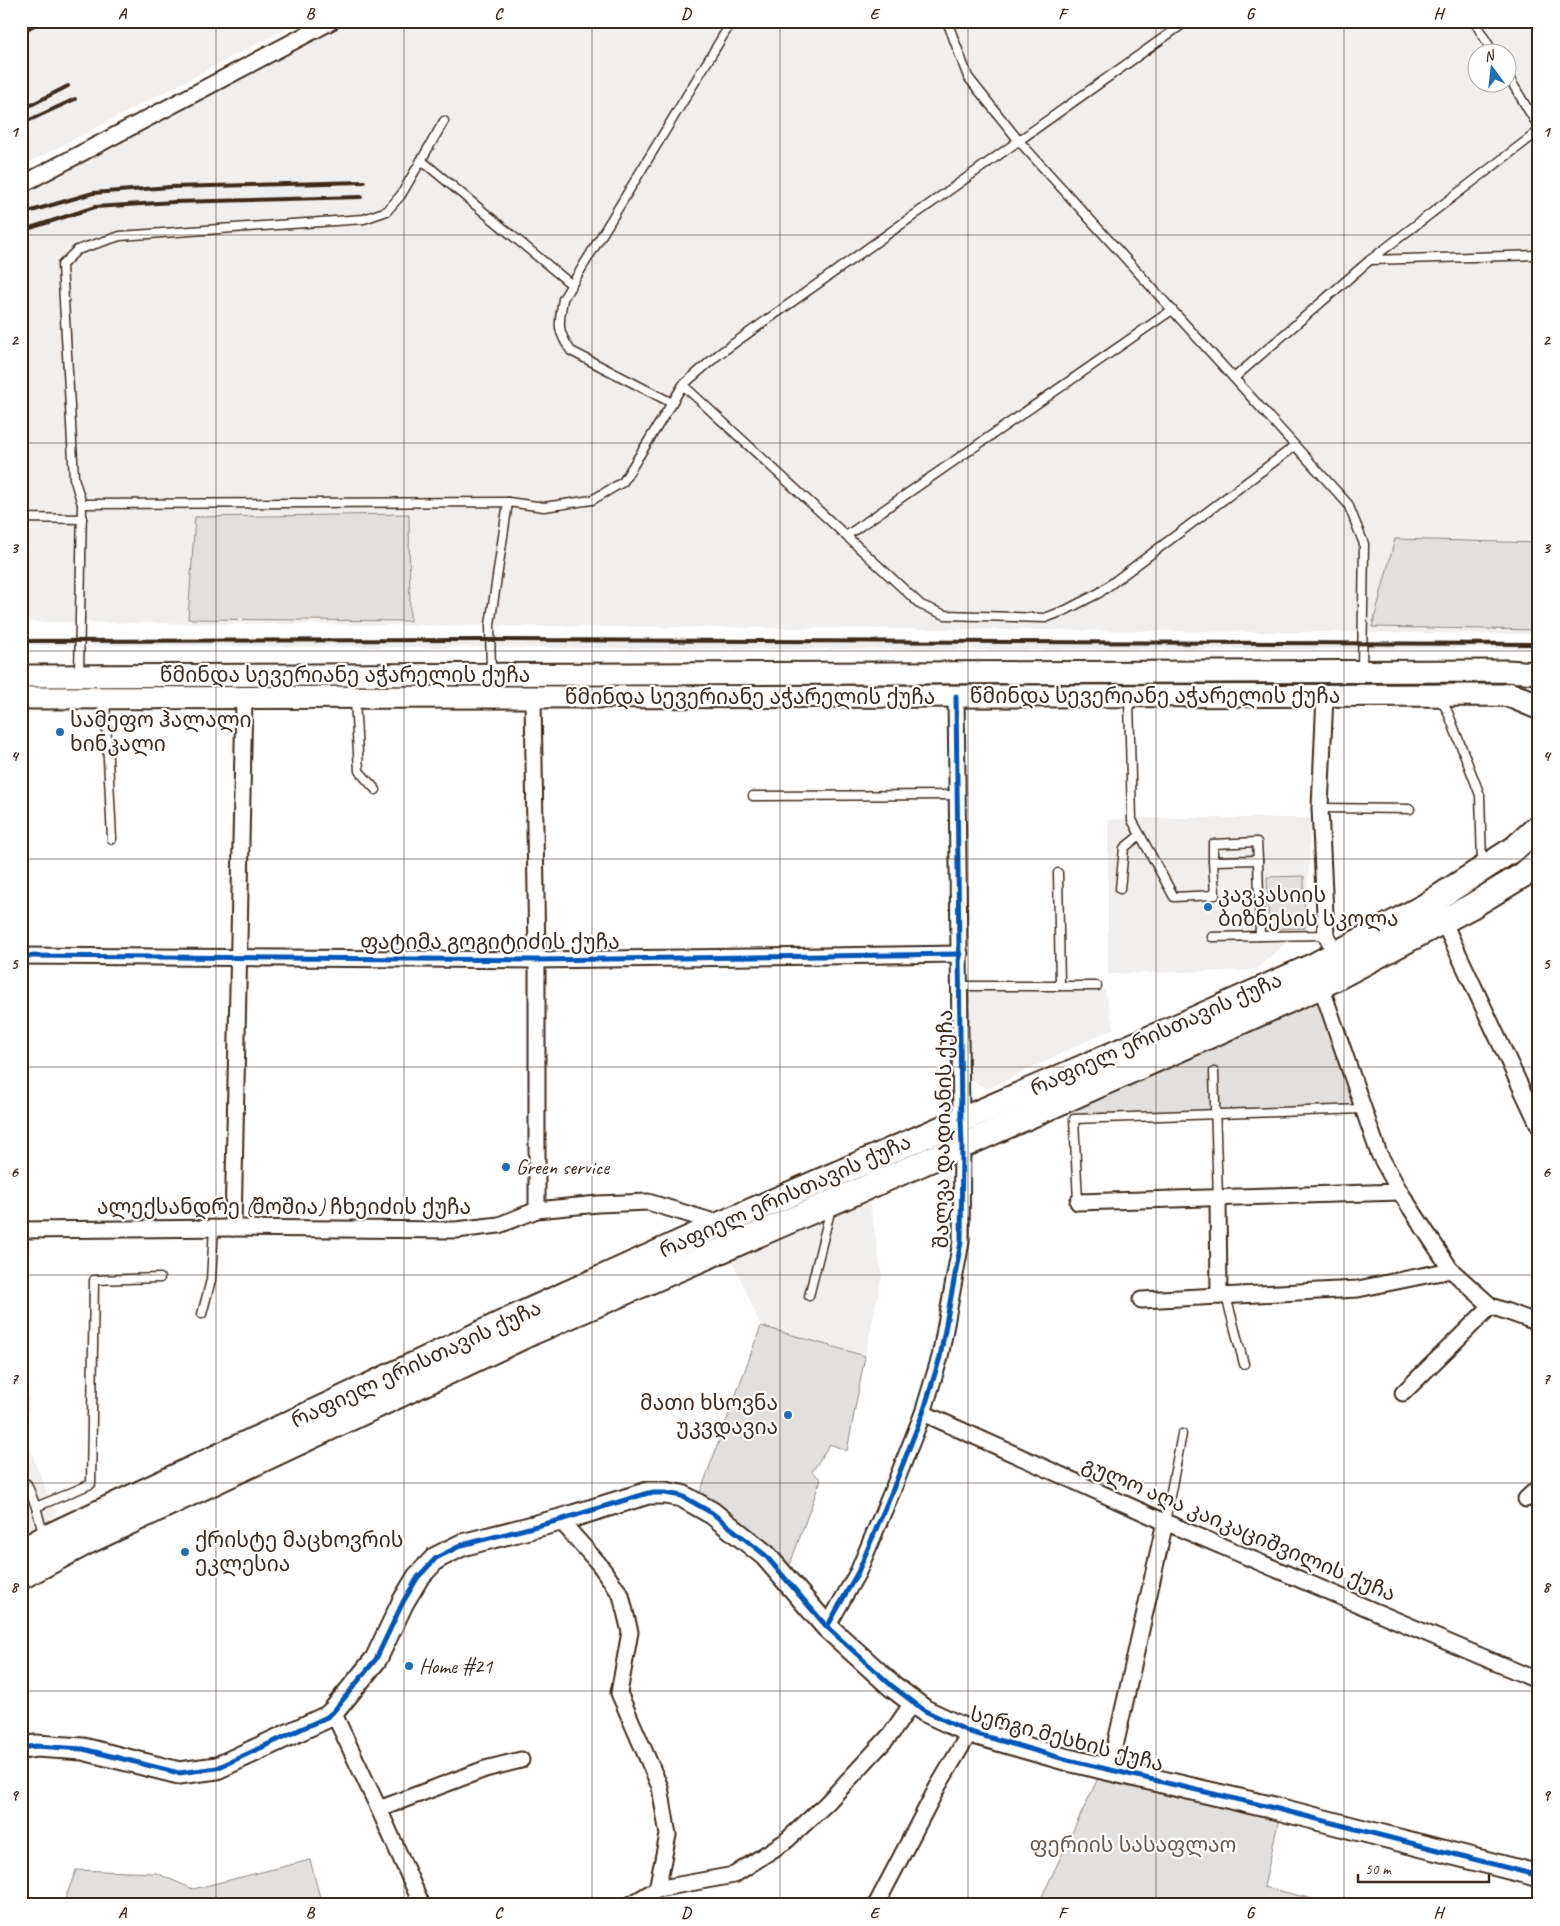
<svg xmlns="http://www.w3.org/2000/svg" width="1560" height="1926" font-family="Caveat,'Noto Sans Georgian',sans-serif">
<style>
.built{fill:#f1efee;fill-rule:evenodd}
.green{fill:#e2e0de;stroke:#8e857e}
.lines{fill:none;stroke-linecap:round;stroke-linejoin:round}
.lane-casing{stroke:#3b2a1e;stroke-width:11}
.street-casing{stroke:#3b2a1e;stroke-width:19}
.secondary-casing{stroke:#3b2a1e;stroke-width:25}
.primary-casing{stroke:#3b2a1e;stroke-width:28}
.lane{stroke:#fff;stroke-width:8}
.street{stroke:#fff;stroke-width:15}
.secondary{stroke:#fff;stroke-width:21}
.primary{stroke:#fff;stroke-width:24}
.rail{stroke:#3b2a1e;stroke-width:4}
.cycleway-casing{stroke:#fff;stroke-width:8}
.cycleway{stroke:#0057b8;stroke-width:5}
.grid{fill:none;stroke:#3b2a1e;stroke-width:1;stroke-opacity:0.55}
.poi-dot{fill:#1f6fb2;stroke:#fff;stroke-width:2}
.labels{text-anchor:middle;stroke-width:4.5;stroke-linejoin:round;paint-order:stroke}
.street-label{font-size:21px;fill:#3b2a1e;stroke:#fff}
.poi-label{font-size:21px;fill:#3b2a1e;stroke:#fff;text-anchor:start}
.park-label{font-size:21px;fill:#65584e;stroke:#fff}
.neatline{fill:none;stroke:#3b2a1e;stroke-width:2}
.grid-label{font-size:16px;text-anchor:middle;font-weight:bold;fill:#3b2a1e}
</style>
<rect width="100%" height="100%" fill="#fff"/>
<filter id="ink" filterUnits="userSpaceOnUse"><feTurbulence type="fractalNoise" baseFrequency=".02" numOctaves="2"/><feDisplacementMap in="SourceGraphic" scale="10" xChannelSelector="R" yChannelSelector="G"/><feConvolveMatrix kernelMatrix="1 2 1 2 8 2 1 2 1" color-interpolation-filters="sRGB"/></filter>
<g filter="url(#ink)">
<!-- built -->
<g class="built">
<path d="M 21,21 L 301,21 L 21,167 Z"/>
<path d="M 353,21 L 1539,21 L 1539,634 L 21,622 L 21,192 ZM 1478,52 L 1508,52 L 1508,82 L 1478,82 Z"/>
<path d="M 21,638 L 1539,641 L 1539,648 L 1007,650 L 21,645 Z"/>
<path d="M 1132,818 L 1310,818 L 1307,929 L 1288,941 L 1255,970 L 1108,974 L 1108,820 Z"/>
<path d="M 1105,990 L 1114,1028 L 988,1089 L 970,1080 L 967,991 Z"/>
<path d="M 867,1188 L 882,1276 L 865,1356 L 761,1326 L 727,1248 Z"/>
<path d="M 21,1241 L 30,1241 L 28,1445 L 56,1514 L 32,1535 L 21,1540 Z"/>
</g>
<!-- green -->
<g class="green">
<path d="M 409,514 L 410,621 L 188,619 L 195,517 Z"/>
<path d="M 1395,539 L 1539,543 L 1539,630 L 1372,627 Z"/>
<path d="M 1304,876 L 1305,928 L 1269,929 L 1267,877 Z"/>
<path d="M 1321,986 L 1363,1109 L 1074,1119 L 1060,1102 Z"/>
<path d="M 761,1326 L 865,1356 L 847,1451 L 830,1444 L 812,1472 L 821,1479 L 785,1578 L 696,1504 Z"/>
<path d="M 1099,1776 L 1279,1818 L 1264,1887 L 1337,1905 L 1038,1905 Z"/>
<path d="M 310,1860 L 322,1905 L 63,1905 L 76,1870 L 156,1873 L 193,1889 Z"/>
</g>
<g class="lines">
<!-- lane casing -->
<g class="lane-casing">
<g id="lane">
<path d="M 947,21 L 968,77 L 1019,141 L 1348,504 L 1364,544 L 1362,669"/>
<path d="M 1474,21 L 1493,52"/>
<path d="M 21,22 L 24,21"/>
<path d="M 1508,76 L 1539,128"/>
<path d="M 421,160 L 572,285"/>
<path d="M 1370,260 L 1539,255"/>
<path d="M 1234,378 L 1370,260 L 1539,131"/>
<path d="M 683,385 L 921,605 L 945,615 L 1045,618 L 1066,610 L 1099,593 L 1295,446"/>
<path d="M 672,403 L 571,351 C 556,329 559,324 563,299 L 732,21"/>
<path d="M 82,504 L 508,502 L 544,507 L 592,500 L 623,482 L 683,385 L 719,354 L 1187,21"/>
<path d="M 21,518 L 82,519"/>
<path d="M 846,536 L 1172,310"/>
<path d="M 491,672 L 490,625 L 508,502"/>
<path d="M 79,674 L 82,504 L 74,478 L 62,265 L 77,250 L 120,236 L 364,219 L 387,211 L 401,195 L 444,121"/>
<path d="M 1129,698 L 1132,820 L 1174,897 L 1215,895 L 1213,861 L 1258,860 L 1260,936"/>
<path d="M 105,699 L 112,839"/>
<path d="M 1439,699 L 1447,710 L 1480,795 L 1482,863"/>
<path d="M 355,700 L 359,771 L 376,790"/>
<path d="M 753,796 L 958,795"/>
<path d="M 1320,808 L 1410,809"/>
<path d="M 1213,861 L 1213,844 L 1257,842 L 1258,860"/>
<path d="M 1058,873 L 1060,986"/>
<path d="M 1120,889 L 1124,848 L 1140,835"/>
<path d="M 1212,937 L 1326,935"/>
<path d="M 960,986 L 1097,986"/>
<path d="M 1214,1072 L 1218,1198"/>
<path d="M 1078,1202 L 1074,1119 L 1363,1109"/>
<path d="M 809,1296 L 831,1208"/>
<path d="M 1226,1296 L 1244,1364"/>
<path d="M 202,1314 L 211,1280 L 214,1228"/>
<path d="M 21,1481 L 27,1484 L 36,1507 L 44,1537"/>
<path d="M 36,1507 L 91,1484 L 94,1280 L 160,1278"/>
<path d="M 1165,1522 L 1182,1434"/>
</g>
</g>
<!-- street casing -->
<g class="street-casing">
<g id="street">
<path d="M 21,185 L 332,21"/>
<path d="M 1325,696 L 1320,808 L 1326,935 L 1335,953"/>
<path d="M 533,697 L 537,960 L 537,1210"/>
<path d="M 1443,921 L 1539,1126"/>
<path d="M 21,956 L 537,960 L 960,954"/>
<path d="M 1321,986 L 1379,1154 L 1400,1192 L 1451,1270 L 1491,1306 L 1539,1323"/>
<path d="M 1218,1198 L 1219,1296"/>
<path d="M 1078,1202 L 1400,1192"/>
<path d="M 233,1228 L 244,698"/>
<path d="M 21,1230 L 233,1228 L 456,1230 L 499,1225 L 537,1210 L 598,1204 L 648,1202 L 721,1224"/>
<path d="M 1141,1300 L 1358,1289 L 1451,1270"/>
<path d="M 1403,1393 L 1491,1306"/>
<path d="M 923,1413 L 1165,1522 L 1539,1681"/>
<path d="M 1526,1499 L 1539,1487"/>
<path d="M 560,1520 L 599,1564 L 621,1595 L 630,1632 L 619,1693 L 660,1787 L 668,1835 L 657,1889"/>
<path d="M 827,1627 L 858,1572 L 893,1489 L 923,1413 L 940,1357 L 961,1242 L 962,1146 L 961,1119 L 956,696"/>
<path d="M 333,1712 L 379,1809 L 422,1905"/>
<path d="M 1110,1769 L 1165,1522"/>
<path d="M 379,1809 L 485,1769 L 521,1760"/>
<path d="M 630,1905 L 657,1889 L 734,1875 L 786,1841 L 827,1803 L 891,1734 L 913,1702"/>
<path d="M 876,1905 L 938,1786 L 970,1732"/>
</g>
</g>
<!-- secondary casing -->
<g class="secondary-casing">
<g id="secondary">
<path d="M 21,676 L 1506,671 L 1539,673"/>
<path d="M 21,698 L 1506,695 L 1526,699"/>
<path d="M 21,1748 L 36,1746 L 83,1749 L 179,1773 L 217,1768 L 327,1717 L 333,1712 L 376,1659 L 403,1602 L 418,1577 L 436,1558 L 462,1545 L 560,1520 L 648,1493 L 665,1493 L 682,1496 L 712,1513 L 765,1555 L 827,1627 L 892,1686 L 925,1711 L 970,1732 L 1068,1760 L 1274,1808 L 1539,1876"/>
</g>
</g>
<!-- primary casing -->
<g class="primary-casing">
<g id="primary">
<path d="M 1510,695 L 1539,707"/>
<path d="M 21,1551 L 45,1538 L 524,1313 L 721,1224 L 1190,1021 L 1313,966 L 1425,906 L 1515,848 L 1539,826"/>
<path d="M 21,1577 L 89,1541 L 533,1332 L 962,1146 L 1321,986 L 1470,907 L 1523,875 L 1539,861"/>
</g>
</g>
<!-- lane -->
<use href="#lane" class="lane"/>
<!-- street -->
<use href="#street" class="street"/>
<!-- secondary -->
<use href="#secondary" class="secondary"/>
<!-- primary -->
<use href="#primary" class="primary"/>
<!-- rail -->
<g class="rail">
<path d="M 21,32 L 42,21"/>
<path d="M 21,110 L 68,86"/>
<path d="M 21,124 L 75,99"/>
<path d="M 21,214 L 93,193 L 170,187 L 364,182"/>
<path d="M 21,231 L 95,207 L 174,202 L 361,197"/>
<path d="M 21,641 L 491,640 L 1539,644"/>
</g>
<!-- cycleway casing -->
<g class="cycleway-casing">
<g id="cycleway">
<path d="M 21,956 L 537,960 L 960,954"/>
<path d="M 827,1627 L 858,1572 L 893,1489 L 923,1413 L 940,1357 L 961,1242 L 962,1146 L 961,1119 L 956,696"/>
<path d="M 21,1748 L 36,1746 L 83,1749 L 179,1773 L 217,1768 L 327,1717 L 333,1712 L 376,1659 L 403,1602 L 418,1577 L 436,1558 L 462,1545 L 560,1520 L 648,1493 L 665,1493 L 682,1496 L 712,1513 L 765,1555 L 827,1627 L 892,1686 L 925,1711 L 970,1732 L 1068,1760 L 1274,1808 L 1539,1876"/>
</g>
</g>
<!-- cycleway -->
<use href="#cycleway" class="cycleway"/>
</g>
</g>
<!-- grid -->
<path class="grid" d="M 216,21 L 216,1905M 404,21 L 404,1905M 592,21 L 592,1905M 780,21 L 780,1905M 968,21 L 968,1905M 1156,21 L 1156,1905M 1344,21 L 1344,1905M 21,235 L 1539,235M 21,443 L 1539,443M 21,651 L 1539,651M 21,859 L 1539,859M 21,1067 L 1539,1067M 21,1275 L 1539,1275M 21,1483 L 1539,1483M 21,1691 L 1539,1691"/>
<!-- markers -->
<g class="poi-dot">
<circle cx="60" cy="732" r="5"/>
<circle cx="1208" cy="907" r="5"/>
<circle cx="506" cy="1167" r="5"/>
<circle cx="788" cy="1415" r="5"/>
<circle cx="185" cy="1552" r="5"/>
<circle cx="409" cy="1666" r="5"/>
</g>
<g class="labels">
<!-- street labels -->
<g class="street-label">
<text x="345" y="682">წმინდა სევერიანე აჭარელის ქუჩა</text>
<text x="1155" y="703">წმინდა სევერიანე აჭარელის ქუჩა</text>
<text x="750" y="704">წმინდა სევერიანე აჭარელის ქუჩა</text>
<text x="490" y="949">ფატიმა გოგიტიძის ქუჩა</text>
<text transform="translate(1156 1034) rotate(-24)" y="7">რაფიელ ერისთავის ქუჩა</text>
<text transform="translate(943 1129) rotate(-89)" y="7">შალვა დადიანის ქუჩა</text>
<text transform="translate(785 1196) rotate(-24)" y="7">რაფიელ ერისთავის ქუჩა</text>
<text x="284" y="1214">ალექსანდრე (შოშია) ჩხეიძის ქუჩა</text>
<text transform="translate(416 1364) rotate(-25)" y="7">რაფიელ ერისთავის ქუჩა</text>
<text transform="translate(1239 1529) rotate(23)" y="7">გულო აღა კაიკაციშვილის ქუჩა</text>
<text transform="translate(1067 1739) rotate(15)" y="7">სერგი მესხის ქუჩა</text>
</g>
<!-- poi labels -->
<g class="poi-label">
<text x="70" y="727">სამეფო ჰალალი<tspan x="70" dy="24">ხინკალი</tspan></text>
<text x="1218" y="902">კავკასიის<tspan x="1218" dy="24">ბიზნესის სკოლა</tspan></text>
<text x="516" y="1174">Green service</text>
<text x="778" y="1410" text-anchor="end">მათი ხსოვნა<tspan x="778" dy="24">უკვდავია</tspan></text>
<text x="195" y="1547">ქრისტე მაცხოვრის<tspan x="195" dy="24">ეკლესია</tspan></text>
<text x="419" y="1673">Home #21</text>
</g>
<!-- park labels -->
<g class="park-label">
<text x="1133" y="1852">ფერიის სასაფლაო</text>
</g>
</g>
<!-- margin -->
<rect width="1560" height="1926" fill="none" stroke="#fff" stroke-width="55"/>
<!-- north arrow -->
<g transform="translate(1492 68) rotate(345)"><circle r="24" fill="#ffffff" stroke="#b1aaa5"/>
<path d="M0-4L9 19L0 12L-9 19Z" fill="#1f6fb2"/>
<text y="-8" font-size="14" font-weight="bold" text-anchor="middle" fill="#3b2a1e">N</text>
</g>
<!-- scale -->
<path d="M1358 1874v8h131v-8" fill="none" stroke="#3b2a1e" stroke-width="2.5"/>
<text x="1365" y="1874" font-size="15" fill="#3b2a1e" stroke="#ffffff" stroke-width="4" paint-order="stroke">50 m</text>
<rect x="28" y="28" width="1504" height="1870" class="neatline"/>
<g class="grid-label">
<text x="122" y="19">A</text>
<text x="310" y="19">B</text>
<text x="498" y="19">C</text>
<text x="686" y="19">D</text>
<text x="874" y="19">E</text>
<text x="1062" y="19">F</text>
<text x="1250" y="19">G</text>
<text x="1438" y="19">H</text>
<text x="14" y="137">1</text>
<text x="1546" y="137">1</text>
<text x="14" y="345">2</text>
<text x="1546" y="345">2</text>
<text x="14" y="553">3</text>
<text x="1546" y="553">3</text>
<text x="14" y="761">4</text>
<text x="1546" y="761">4</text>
<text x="14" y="969">5</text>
<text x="1546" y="969">5</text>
<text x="14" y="1177">6</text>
<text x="1546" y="1177">6</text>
<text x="14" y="1384">7</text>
<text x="1546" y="1384">7</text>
<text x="14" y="1592">8</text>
<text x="1546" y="1592">8</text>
<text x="14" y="1800">9</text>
<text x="1546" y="1800">9</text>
<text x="122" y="1918">A</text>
<text x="310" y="1918">B</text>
<text x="498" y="1918">C</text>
<text x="686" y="1918">D</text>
<text x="874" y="1918">E</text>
<text x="1062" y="1918">F</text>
<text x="1250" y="1918">G</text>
<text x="1438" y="1918">H</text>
</g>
</svg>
